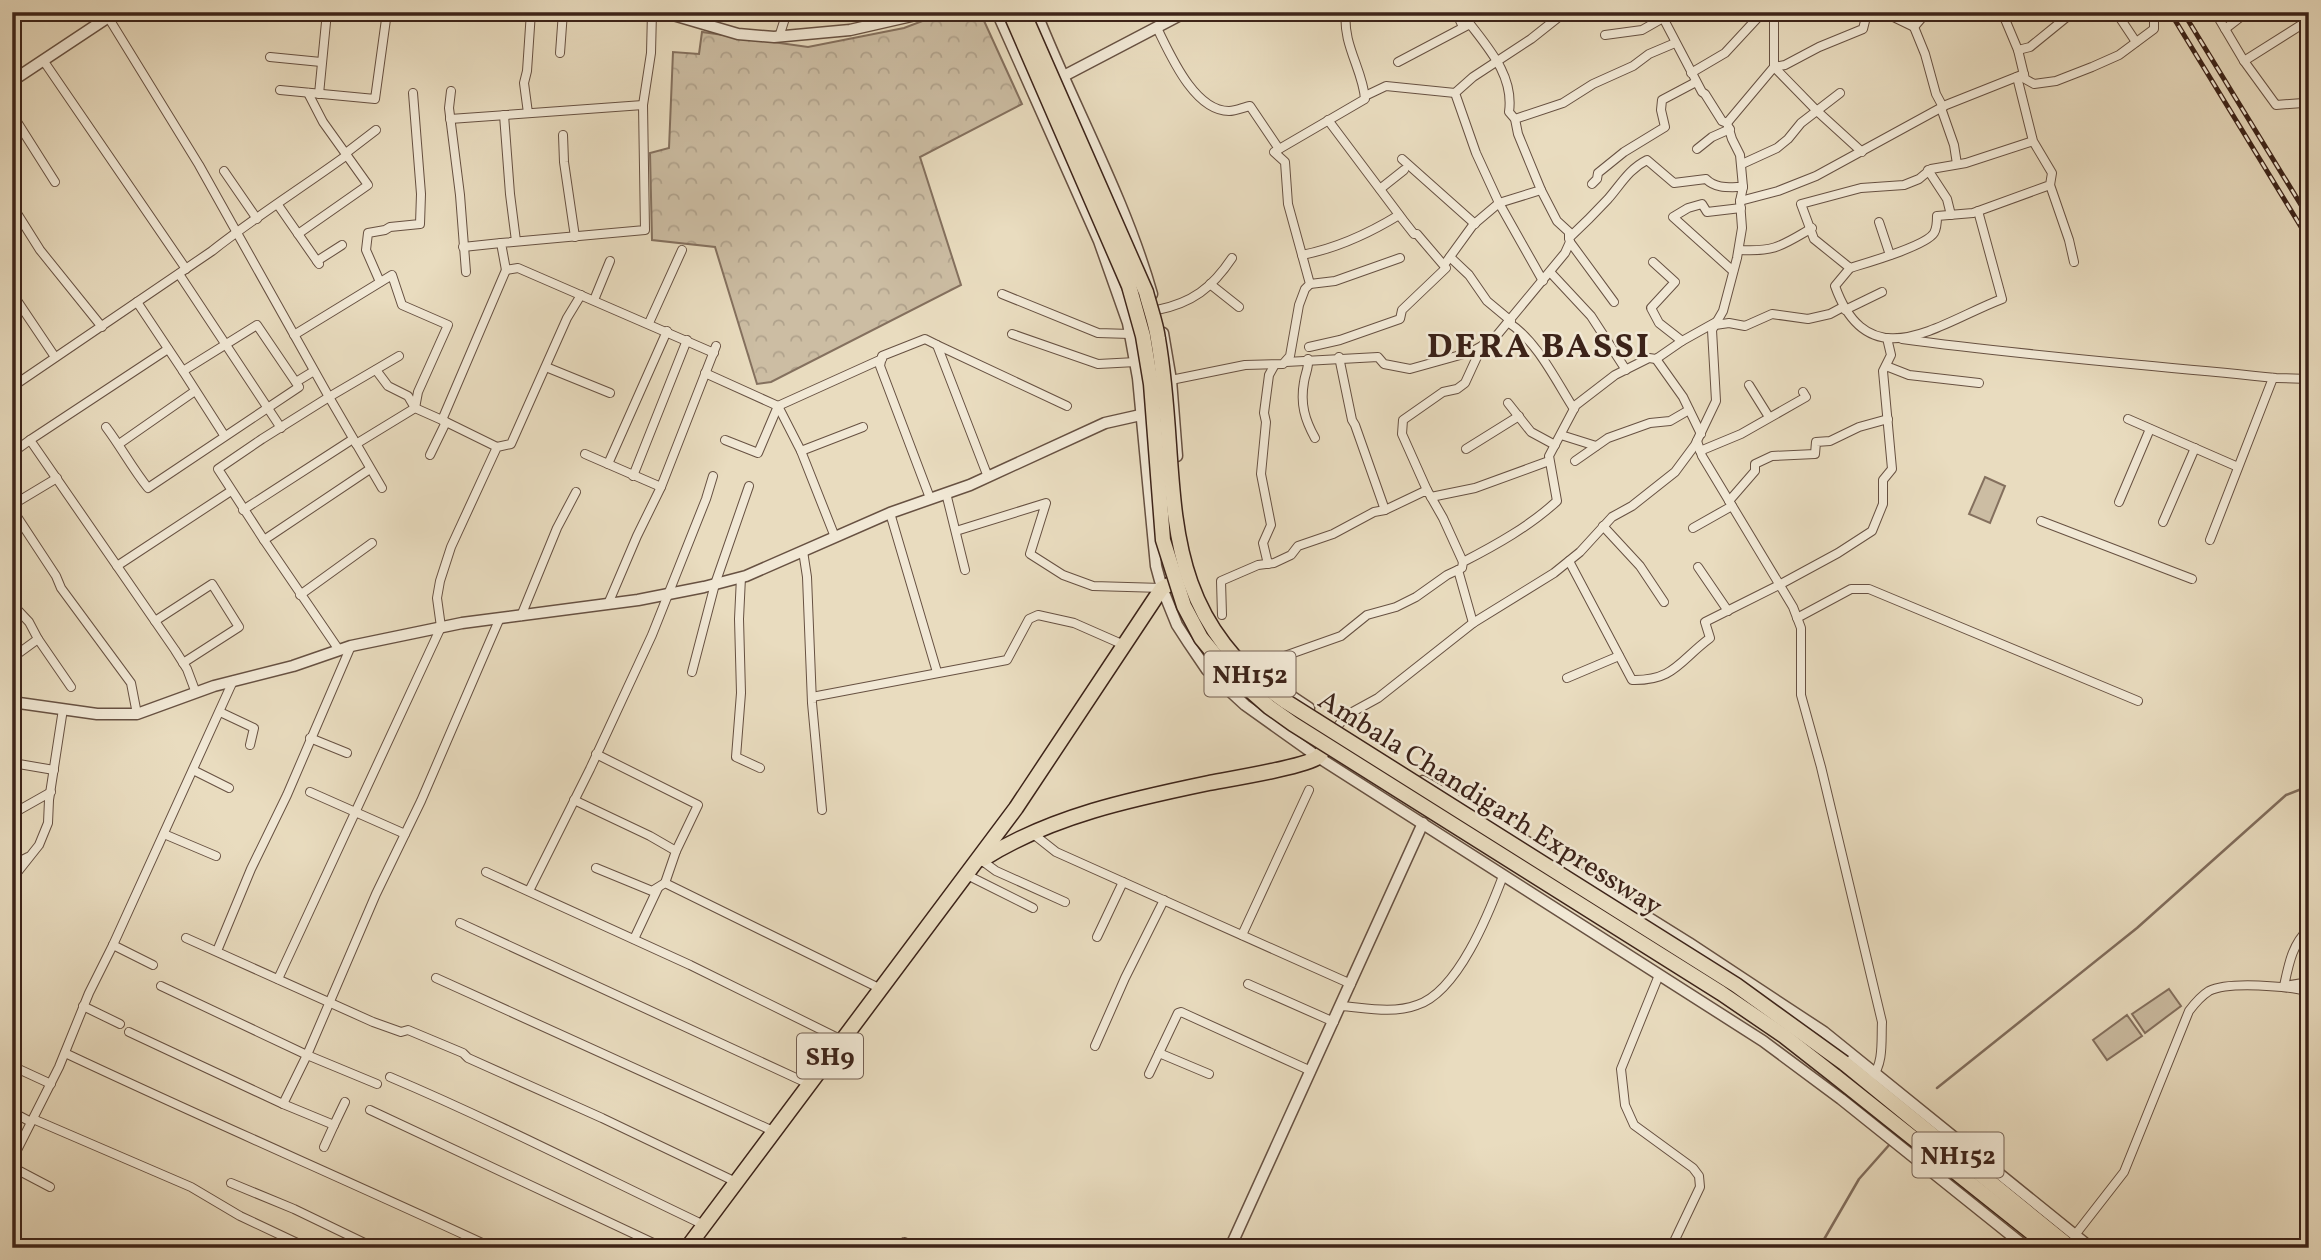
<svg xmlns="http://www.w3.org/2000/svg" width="2321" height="1260" font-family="Vollkorn,serif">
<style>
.forest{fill:url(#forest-crowns);stroke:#84705e;stroke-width:2}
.park{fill:#ccbda3;stroke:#84705e;stroke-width:2}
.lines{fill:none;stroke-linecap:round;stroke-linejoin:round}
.stream{stroke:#806c5b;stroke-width:2.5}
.minor-casing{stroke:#675142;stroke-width:10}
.tertiary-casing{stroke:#675142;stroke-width:13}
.primary-casing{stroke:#3c2319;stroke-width:17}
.trunk-casing{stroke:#3c2319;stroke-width:17}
.minor{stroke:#f1e8d5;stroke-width:8}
.tertiary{stroke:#f1e8d5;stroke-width:10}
.primary{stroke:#e9dcbf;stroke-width:14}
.trunk{stroke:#e9dcbf;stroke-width:14}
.rail-casing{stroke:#3c2319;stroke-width:5}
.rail{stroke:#f1e8d5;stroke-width:2.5;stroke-dasharray:8;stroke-linecap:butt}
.trunk-bridge-casing{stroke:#3c2319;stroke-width:17;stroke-linecap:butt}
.trunk-bridge{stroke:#e9dcbf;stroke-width:14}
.labels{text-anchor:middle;stroke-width:5;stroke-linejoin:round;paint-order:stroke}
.shield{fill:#f1e8d5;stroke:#725e51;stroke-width:2}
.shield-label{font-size:26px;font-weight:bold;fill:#3c2319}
.street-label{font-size:28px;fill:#3c2319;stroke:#f1e8d5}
.district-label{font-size:35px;font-weight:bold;letter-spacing:2px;fill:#3c2319;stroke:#f1e8d5}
</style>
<defs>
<pattern id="forest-crowns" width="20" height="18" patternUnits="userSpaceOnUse" patternTransform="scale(1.75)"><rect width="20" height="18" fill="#ccbda3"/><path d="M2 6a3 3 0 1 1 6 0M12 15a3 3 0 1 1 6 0" fill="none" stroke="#b0a28c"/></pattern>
</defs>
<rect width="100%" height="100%" fill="#e9dcbf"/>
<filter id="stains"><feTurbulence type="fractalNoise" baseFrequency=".00286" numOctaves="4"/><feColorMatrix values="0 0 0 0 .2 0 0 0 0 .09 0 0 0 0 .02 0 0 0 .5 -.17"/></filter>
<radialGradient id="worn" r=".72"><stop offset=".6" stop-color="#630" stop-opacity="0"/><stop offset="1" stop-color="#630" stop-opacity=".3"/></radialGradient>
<!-- forest -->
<path class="forest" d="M 946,12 L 980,12 L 1022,104 L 920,157 L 961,285 L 771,382 L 757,384 L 715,247 L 652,240 L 650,153 L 669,148 L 673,52 L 699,54 L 702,32 L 808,47 L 904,28 Z"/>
<!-- park -->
<g class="park">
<path d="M 1985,477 L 2005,486 L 1990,523 L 1969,514 Z"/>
<path d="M 2169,989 L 2181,1006 L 2145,1033 L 2132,1014 Z"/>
<path d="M 2127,1015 L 2142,1036 L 2107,1060 L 2093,1040 Z"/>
</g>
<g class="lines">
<!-- stream -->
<g class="stream">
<path d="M 1937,1088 L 2137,928 L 2286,795 L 2309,786"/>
<path d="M 1819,1248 L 1859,1179 L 1890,1144"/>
</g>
<!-- minor casing -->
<g class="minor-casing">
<g id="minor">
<path d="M 652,12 L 651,53 L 643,105 L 645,230 L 501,243 L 506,270 L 518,268 L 714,353"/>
<path d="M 1456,12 L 1463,27"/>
<path d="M 1883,12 L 1914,27 L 1927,12"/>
<path d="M 2002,12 L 2018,50 L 2025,79 L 2034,84 L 2056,81 L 2092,67 L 2119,55 L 2154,29 L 2154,12"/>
<path d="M 2116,12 L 2136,42"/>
<path d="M 2215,12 L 2244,61 L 2276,105 L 2303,103 L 2309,100"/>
<path d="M 108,17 L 199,165 L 329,397 L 399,356"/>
<path d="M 1914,27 L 1925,54 L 1936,94 L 1943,107"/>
<path d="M 1157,28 C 1170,54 1194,111 1229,111 C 1236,111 1244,107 1250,106 L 1279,149"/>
<path d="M 2225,29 L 2247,12"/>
<path d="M 1605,35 L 1642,30 L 1663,18"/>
<path d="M 779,37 L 787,12"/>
<path d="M 2018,50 L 2030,47 L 2073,12"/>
<path d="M 560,53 L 563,12"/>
<path d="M 270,57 L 321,62"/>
<path d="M 43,60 L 186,269"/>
<path d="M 2244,61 L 2309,20"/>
<path d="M 1398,62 L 1470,24 C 1490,50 1514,77 1509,112 L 1515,119 L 1518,134 L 1541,190 L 1499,203 L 1473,225 L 1444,265"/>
<path d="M 1774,67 L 1817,111 L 1862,152"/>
<path d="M 1774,67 L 1785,65 L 1819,47 L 1863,29 L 1866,17 L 1876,12"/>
<path d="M 1691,73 L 1725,53 L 1763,12"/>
<path d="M 2017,77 L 2033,141 L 1966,163 L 1931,169 L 1919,179 L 1904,185 L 1861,188 L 1801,204 L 1814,239 L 1850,268 C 1866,263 1926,246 1934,233 C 1937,228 1937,222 1937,216 L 1973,213 L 2050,185 L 2052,173 L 2033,141"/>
<path d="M 280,90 L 375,99 L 387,12"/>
<path d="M 451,91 L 449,108 L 460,195 L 466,272"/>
<path d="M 319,94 L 327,12"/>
<path d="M 1365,96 L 1386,86 L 1455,93"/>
<path d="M 2303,103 L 2309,114"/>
<path d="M 1941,108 L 1954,145 L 1957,164"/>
<path d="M 528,113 L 524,83 L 527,71 L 531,12"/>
<path d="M 12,114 L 55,182"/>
<path d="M 504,115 L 510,194 L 516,241"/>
<path d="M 450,119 L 643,105"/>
<path d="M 1515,119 L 1563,103 L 1593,84 L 1633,66 L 1649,54 L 1675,43"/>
<path d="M 1727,123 L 1774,67 L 1774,12"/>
<path d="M 563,135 L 564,162 L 575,237"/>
<path d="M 1697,149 L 1712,137 L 1730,129"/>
<path d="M 346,153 L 376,130"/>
<path d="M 1402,159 L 1475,224"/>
<path d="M 1742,164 L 1777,148 L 1788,139 L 1801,123 L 1840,93"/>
<path d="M 1928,170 L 1947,199 L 1951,215"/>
<path d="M 224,171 L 257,219"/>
<path d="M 1592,184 L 1597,179 L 1598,173 L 1624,152 L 1665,127 L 1661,110 L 1662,100 L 1696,82"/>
<path d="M 2050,185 L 2069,240 L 2074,262"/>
<path d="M 1380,189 L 1404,170"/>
<path d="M 1541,190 L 1557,221 L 1569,232 L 1569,238"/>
<path d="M 1740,201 L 1778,191 L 1816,176 L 1946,105 L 2024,74"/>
<path d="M 278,205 L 319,264"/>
<path d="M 18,215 L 40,250 L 102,327"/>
<path d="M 1879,222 L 1890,255"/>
<path d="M 298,234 L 368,185 L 323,122 L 308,93"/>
<path d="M 1570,242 L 1614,302"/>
<path d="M 463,247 L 501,243"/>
<path d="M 1739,250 C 1775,252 1781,246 1812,228"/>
<path d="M 1302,255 C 1338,248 1368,234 1399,215"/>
<path d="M 1450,257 L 1469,275 L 1487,301 L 1511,321"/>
<path d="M 317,261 L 342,245"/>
<path d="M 1653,262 L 1675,282 L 1651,308 L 1659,323 L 1682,341"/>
<path d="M 1850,268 L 1835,286 C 1869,381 1941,322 2002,299 L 1978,211"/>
<path d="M 1733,271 L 1673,217 L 1688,208 L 1702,204 L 1707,212 L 1741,208"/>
<path d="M 1550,272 L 1591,316 L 1626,370"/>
<path d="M 179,274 L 281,428"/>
<path d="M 1543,281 L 1499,203 L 1476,153 L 1455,93 L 1473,77 L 1531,39 L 1565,12"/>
<path d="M 380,282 L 366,250 L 368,233 L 385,230 L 390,227 L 420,224 L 421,194 L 413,93"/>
<path d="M 1210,284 L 1239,307"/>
<path d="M 1310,284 L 1335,281 L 1400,258"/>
<path d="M 12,293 L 55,357"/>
<path d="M 1002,294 L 1098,333 L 1130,334"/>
<path d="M 594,300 L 610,261"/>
<path d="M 1157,310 C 1192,303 1212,288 1232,258"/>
<path d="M 1845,310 L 1882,292"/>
<path d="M 649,323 L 682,250"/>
<path d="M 1509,323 C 1537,341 1556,381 1574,409"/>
<path d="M 1715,325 L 1729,323 L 1745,326 L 1772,314 L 1808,319 L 1830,314 L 1843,307"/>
<path d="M 1012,334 L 1098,364 L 1136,362"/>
<path d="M 294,335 L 392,275 L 402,305 L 448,325 L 418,392 L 415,408 L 408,396 L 388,386 L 376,370"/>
<path d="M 1902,339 C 2026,356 2151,365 2276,378 L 2309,379"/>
<path d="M 937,345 L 1067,406"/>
<path d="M 1309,347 L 1340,340 L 1400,319 L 1402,310 L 1446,268 L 1417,234 L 1414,234 L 1403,220 L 1328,120"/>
<path d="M 168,349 L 30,440 L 175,650 L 187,669 L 196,693"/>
<path d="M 1339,357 L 1352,420 L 1355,425 L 1385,510"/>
<path d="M 1308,359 C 1309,368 1305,374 1304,382 C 1300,404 1305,420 1315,438"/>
<path d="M 1656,359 L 1683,397 L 1701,434"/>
<path d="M 1286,362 L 1378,357 L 1384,364 L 1410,369 L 1471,352 L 1493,340 L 1565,253 L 1570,242 L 1569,238 C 1583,225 1595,213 1608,199 C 1621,184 1629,169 1647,160 L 1674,183 L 1706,179 C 1716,189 1729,187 1743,187"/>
<path d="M 1886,366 L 1909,375 L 1979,383"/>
<path d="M 546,367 L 610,393"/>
<path d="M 183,371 L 224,435"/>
<path d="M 705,373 L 778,406 L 801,451 L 835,537"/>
<path d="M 1171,380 L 1245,365 L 1283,364 L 1290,356 L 1299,305 L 1305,289 L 1310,284 L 1288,204 L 1285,162 L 1274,152 L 1365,99 C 1363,70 1342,44 1346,12"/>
<path d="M 296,382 L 314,371"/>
<path d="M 1749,385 L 1769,417"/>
<path d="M 12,387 L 212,251 C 255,217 303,187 347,155"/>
<path d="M 1508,403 L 1531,432 L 1555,445"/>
<path d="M 2128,419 L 2238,467"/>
<path d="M 106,427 C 121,447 132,468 148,488 L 299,387 L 257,325 L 183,371 L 137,302"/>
<path d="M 1561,435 L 1596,446"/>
<path d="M 725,440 L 758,453 L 778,406 L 882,359"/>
<path d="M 1697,441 L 1702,456 L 1793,607 L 1801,628 L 1801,695 L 1821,767 L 1882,1022 C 1881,1040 1884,1063 1872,1077"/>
<path d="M 119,444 L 195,391"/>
<path d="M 356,444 L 415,408 L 442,420"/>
<path d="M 497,447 L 442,420 L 506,270"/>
<path d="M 1466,449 L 1519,416"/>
<path d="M 801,451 L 863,427"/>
<path d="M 1700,451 L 1741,434 L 1806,397 L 1803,392"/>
<path d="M 12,453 L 30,440"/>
<path d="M 585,454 L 661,487"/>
<path d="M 430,455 L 446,422"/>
<path d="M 1575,461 L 1608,438 L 1650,423 L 1670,421 L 1689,410"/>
<path d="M 608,464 L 667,331"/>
<path d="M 633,476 L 687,340"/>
<path d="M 1427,490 L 1402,434 L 1403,420 L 1443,392 L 1457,389 L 1465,383 L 1482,346"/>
<path d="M 946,493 L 965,570"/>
<path d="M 1431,497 L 1475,488 L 1549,461"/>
<path d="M 930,498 L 880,366 L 882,356 L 925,339 L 937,345 L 988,477"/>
<path d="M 1729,501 L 1755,471 L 1755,464 L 1772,456 L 1815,454 L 1816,442 L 1830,441 L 1859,427 L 1888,419"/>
<path d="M 2119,502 L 2150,429"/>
<path d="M 12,505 L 57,478"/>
<path d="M 12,509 L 56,576 L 61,588 L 131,683 L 137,714"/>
<path d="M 243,510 L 353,439"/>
<path d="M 890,513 L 937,672"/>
<path d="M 2041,521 L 2192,579"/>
<path d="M 2163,522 L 2195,448"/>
<path d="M 1603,526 L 1640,566 L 1664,602"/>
<path d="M 1693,528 L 1732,506"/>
<path d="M 956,531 L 1046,503 L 1030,554 L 1063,575 L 1093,586 L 1162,588"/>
<path d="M 264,540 L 218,469 L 262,439 L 329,397 L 382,488"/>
<path d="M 2210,540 L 2273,378"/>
<path d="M 803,551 L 807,577 L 812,703 L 822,810"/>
<path d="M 1569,561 L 1632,680 C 1674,681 1679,661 1710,638 L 1705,622 L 1779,585 L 1838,553 L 1872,531 L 1883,504 L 1883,480 L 1892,469 L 1883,371 L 1891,355 L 1887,338"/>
<path d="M 1268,564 L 1263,543 L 1271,525 L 1261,474 L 1266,422 L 1264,413 L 1269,375 L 1274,366"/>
<path d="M 117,566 L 231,491"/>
<path d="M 1698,567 L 1728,611"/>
<path d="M 1458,570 L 1473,623"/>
<path d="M 741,577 L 739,619 L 741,693 L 736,757 L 760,768"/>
<path d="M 300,595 L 372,543"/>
<path d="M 12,604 L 29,622 L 38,639 L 12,658"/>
<path d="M 608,604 L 637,536 L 661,487 L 716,346"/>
<path d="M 1222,615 L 1221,581 L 1258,565 L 1274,563 L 1291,555 L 1298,546 L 1333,534 L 1374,512 L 1385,510 L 1427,490 L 1443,518 L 1463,562"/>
<path d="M 521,616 L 557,528 L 576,492"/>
<path d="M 1797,618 L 1851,589 L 1869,589 L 2138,701"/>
<path d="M 155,621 L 212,584 L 239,627 L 183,663"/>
<path d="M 38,639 L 71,687"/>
<path d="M 339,650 L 264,540 L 370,469"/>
<path d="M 692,672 L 715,584 L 749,486"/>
<path d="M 1261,676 L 1279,658 L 1341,636 L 1367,615 L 1396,607 L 1416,597 L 1447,575 L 1462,568 L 1463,562 C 1496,545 1530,526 1557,501 L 1549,456 L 1576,405 L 1615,375 L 1649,358 L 1656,359 L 1682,341 L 1716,322"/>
<path d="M 1567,678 L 1619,656"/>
<path d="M 812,697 L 1007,660 L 1029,619 L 1038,615 L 1074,623 L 1124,645"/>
<path d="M 220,712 L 254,728 L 250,745"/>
<path d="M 1337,727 L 1347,715 L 1378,698 L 1473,623 L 1554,573 L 1580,552 L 1612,517 L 1632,506 L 1675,472 L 1695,445 L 1716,401 L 1712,330 L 1723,311 L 1737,258 L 1742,228 L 1740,201 L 1743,187 L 1740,155 L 1732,139 L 1727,123 L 1722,121 L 1705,94 L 1702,92 L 1660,12"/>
<path d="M 310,738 L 347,753"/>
<path d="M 596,754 L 698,805 L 676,851"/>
<path d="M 13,763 L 54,770"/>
<path d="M 193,770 L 229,788"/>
<path d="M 310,792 L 405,834"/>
<path d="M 574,800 L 650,836 L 676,851 L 665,883"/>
<path d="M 12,814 L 51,792"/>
<path d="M 1032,833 L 1056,852 L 1351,984"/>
<path d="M 164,834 L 216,856"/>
<path d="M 981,860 L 996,871 L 1065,902"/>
<path d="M 12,865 L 28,857"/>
<path d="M 596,868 L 652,891 L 665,883 L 881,989"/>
<path d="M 486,872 L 690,965 L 842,1040"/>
<path d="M 967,875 L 1033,908"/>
<path d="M 12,879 L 39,845 L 48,823 L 49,800 L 63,709"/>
<path d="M 529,891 L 590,769 L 652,635 L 706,499 L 713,476"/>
<path d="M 460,923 L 809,1084"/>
<path d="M 2309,928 C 2292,945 2289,963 2284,986 L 2309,982"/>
<path d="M 1242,935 L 1309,790"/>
<path d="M 1097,937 L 1123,882"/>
<path d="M 186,938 L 373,1022 L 401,1032 L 408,1030 L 463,1053 L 468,1058 L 602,1118 L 736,1182"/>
<path d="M 634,939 L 658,888"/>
<path d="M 113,945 L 153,965"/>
<path d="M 217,951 L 251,869 L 287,795 L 351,646"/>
<path d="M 1659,975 L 1621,1069 L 1625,1105 L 1634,1125 L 1693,1168 L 1699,1176 L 1700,1187 L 1671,1248"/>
<path d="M 436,978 L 773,1131"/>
<path d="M 278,979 L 441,627 L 437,598 L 440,581 L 451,547 L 497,447 L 511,444 L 567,318 L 581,295"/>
<path d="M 1248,984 L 1334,1022"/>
<path d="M 161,986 L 307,1055 L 377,1084"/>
<path d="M 83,1006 L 120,1024"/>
<path d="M 1341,1006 C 1366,1008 1393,1014 1417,1005 C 1458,992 1489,913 1503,876"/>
<path d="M 129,1032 L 283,1104 L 334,1125 L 345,1102"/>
<path d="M 1095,1046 L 1125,978 L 1164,900"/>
<path d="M 65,1053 C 207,1120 351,1182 493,1248"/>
<path d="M 1159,1053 L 1209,1074"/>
<path d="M 12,1066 L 51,1084"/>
<path d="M 1149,1074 L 1178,1013 L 1181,1012 L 1311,1071"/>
<path d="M 390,1077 C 496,1122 599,1175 704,1225"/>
<path d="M 283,1104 L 307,1055 L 376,894 L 421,801 L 499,620"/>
<path d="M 370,1110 L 664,1248"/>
<path d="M 12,1112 L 31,1122"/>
<path d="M 33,1119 L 191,1187 L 240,1216 L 308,1248"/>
<path d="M 324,1147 L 334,1125"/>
<path d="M 12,1160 L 59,1067 L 89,993 L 113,945 L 233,681"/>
<path d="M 12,1167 L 50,1187"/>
<path d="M 231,1183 L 294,1209 L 375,1248"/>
<path d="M 2075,1235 L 2124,1172 L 2189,1011 C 2195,1003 2201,996 2209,991 C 2229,981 2288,986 2309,992"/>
<path d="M 693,1239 L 714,1248"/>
<path d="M 904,1242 L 920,1248"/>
<path d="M 2007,1248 L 2012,1236"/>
</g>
</g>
<!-- tertiary casing -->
<g class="tertiary-casing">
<g id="tertiary">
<path d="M 663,12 L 738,34 L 774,37 L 850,30 L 929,12"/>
<path d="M 997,12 L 1099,241 L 1128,323 L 1138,378 L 1156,566 L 1162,588 L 1177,625 L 1188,642 L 1207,670 L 1245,705 L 1318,757 L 1763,1041 L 1841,1099 L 2027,1248"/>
<path d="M 1036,12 C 1073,106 1124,196 1152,294"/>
<path d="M 1058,79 L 1186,12"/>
<path d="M 12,81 L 116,12"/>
<path d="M 1163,333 L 1171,380 L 1177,456"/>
<path d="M 1276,686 L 1309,708"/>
<path d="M 12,702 L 97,714 L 137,714 L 214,686 L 293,666 L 351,646 L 462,623 L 638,600 L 704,587 L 746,576 L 890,513 L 970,485 L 1105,423 L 1145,414"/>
<path d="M 1423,781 L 1492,820 L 1689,943 L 1824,1032 L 2091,1248"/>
<path d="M 1230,1248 L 1423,823"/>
</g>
</g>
<!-- primary casing -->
<g class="primary-casing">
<g id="primary">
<path d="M 983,859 C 1051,816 1132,799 1209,783 C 1230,779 1305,767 1318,757 C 1324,752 1328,741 1332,734"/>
<path d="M 687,1248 L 1016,808 L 1162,588 L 1186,577"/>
</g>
</g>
<!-- trunk casing -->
<g class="trunk-casing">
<g id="trunk">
<path d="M 1844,1063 L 2071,1248"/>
<path d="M 1835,1076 L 2051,1248"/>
</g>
</g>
<!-- minor -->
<use href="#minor" class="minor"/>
<!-- tertiary -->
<use href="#tertiary" class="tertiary"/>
<!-- primary -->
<use href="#primary" class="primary"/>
<!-- trunk -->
<use href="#trunk" class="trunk"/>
<!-- rail casing -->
<g class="rail-casing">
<g id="rail">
<path d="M 2170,12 L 2309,240"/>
<path d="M 2183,12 L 2309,218"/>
</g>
</g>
<!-- rail -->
<use href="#rail" class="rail"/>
<!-- trunk-bridge casing -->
<g class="trunk-bridge-casing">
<g id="trunk-bridge">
<path d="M 1010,12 L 1129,286 L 1143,336 L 1151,384 L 1163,540 L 1184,606 L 1201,638 L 1228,671 L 1269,707 L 1293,724 L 1721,993 L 1784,1036 L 1835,1076"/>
<path d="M 1023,12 L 1146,292 C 1150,308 1156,323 1158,339 C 1183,483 1146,604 1285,701 L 1736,985 L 1844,1063"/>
</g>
</g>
<!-- trunk-bridge -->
<use href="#trunk-bridge" class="trunk-bridge"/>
</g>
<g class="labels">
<!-- shield labels -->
<g class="shield">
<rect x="1204.5" y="651.5" width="91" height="45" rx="5"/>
<rect x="797" y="1033.5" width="66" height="45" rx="5"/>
<rect x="1912.5" y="1132.5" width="91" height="45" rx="5"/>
</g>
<g class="shield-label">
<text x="1250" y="683">NH152</text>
<text x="830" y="1065">SH9</text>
<text x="1958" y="1164">NH152</text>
</g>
<!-- street labels -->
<g class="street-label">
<text transform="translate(1491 802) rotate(32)" y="10">Ambala Chandigarh Expressway</text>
</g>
<!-- district labels -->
<g class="district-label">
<text x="1539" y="357">DERA BASSI</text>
</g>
</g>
<!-- margin -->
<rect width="2321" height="1260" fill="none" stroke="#e9dcbf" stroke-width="42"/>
<rect x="14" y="14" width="2293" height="1232" fill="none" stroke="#3c2319" stroke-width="3.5"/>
<rect x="21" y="21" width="2279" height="1218" fill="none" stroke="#3c2319" stroke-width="2"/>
<rect width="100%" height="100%" filter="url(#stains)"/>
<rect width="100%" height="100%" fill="url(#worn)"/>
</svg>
